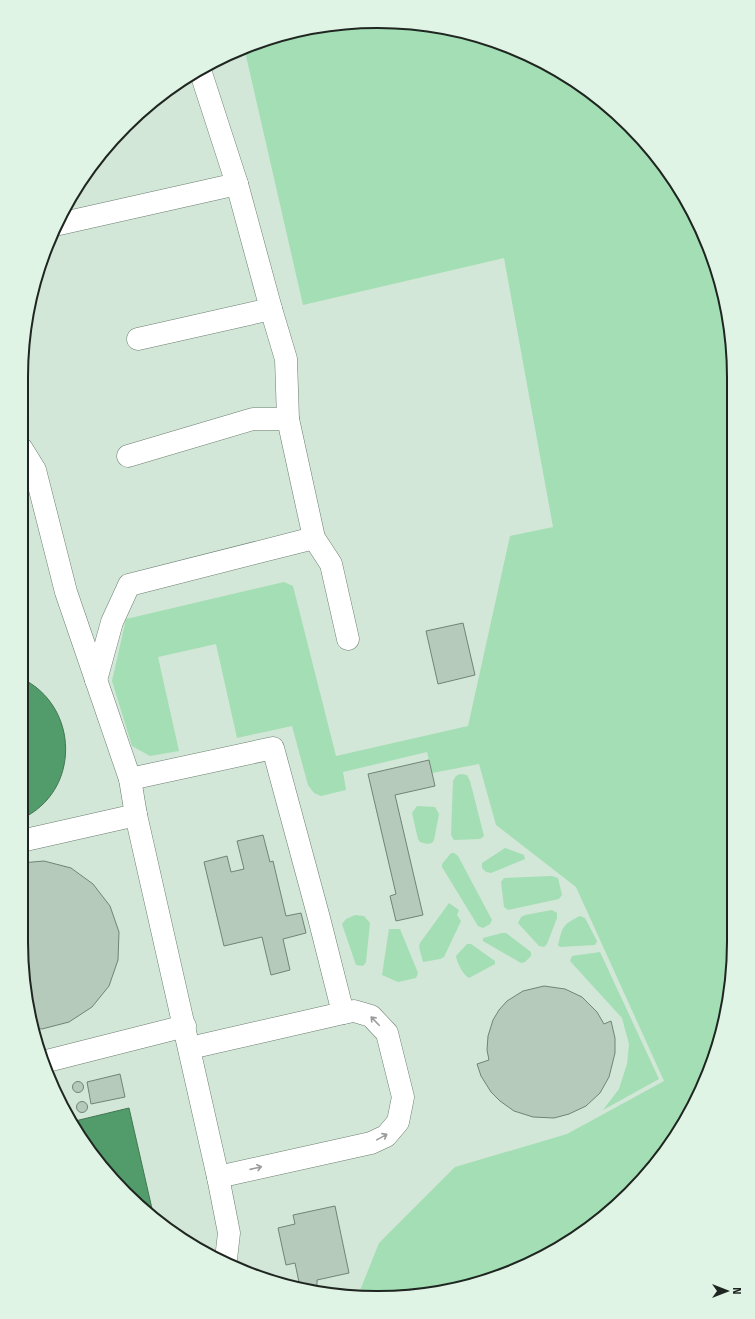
<svg xmlns="http://www.w3.org/2000/svg" width="755" height="1319" font-family="'Fira Sans',sans-serif">
<style>
.green{fill:#a4deb4}
.water{fill:#529b6a;stroke:#437854}
.building{fill:#b5caba;stroke:#718476}
.lines{fill:none;stroke-linecap:round;stroke-linejoin:round}
.minor-casing{stroke:#6c7e70;stroke-width:23}
.minor{stroke:#fff;stroke-width:22}
.oneway{stroke:#9a9d9b}
.rim{fill:none;stroke:#1f2621;stroke-width:2}
</style>
<rect width="100%" height="100%" fill="#d2e7d7"/>
<!-- green -->
<g class="green">
<path d="M 377,21 L 447,28 L 514,48 L 575,81 L 630,126 L 686,199 L 715,263 L 733,354 L 733,965 L 715,1056 L 674,1139 L 595,1224 L 514,1271 L 401,1297 L 359,1293 L 379,1243 L 455,1167 L 567,1134 L 664,1081 L 576,887 L 496,825 L 479,764 L 432,773 L 427,752 L 343,772 L 346,790 L 321,796 L 314,793 L 308,785 L 292,726 L 237,738 L 216,644 L 158,657 L 179,751 L 150,756 L 132,746 L 112,681 L 126,619 L 284,582 L 293,586 L 336,756 L 468,726 L 510,536 L 553,527 L 504,258 L 303,305 L 244,47 L 308,28 Z"/>
<path d="M 460,774 L 467,775 L 470,781 L 484,836 L 480,839 L 454,840 L 451,835 L 453,781 L 456,776 Z"/>
<path d="M 417,806 L 435,807 L 439,814 L 434,840 L 432,843 L 427,844 L 420,842 L 418,839 L 412,813 Z"/>
<path d="M 505,848 L 524,855 L 525,859 L 491,873 L 486,872 L 482,868 L 482,863 Z"/>
<path d="M 451,853 L 454,853 L 458,856 L 492,920 L 490,924 L 483,928 L 478,926 L 442,867 L 442,864 Z"/>
<path d="M 552,876 L 558,878 L 562,895 L 559,899 L 508,910 L 504,907 L 501,882 L 504,878 Z"/>
<path d="M 449,903 L 459,910 L 457,915 L 461,921 L 444,957 L 440,959 L 423,962 L 419,947 L 420,943 Z"/>
<path d="M 552,910 L 557,913 L 557,918 L 547,944 L 544,947 L 539,946 L 518,923 L 521,917 L 525,915 Z"/>
<path d="M 355,915 L 364,916 L 370,923 L 366,962 L 363,966 L 356,965 L 342,924 L 346,919 Z"/>
<path d="M 580,916 L 585,918 L 597,941 L 595,945 L 560,947 L 558,945 C 563,926 562,925 580,916 Z"/>
<path d="M 389,929 L 400,929 L 418,973 L 416,978 L 398,982 L 382,975 Z"/>
<path d="M 502,933 L 506,933 L 531,952 L 531,956 L 525,962 L 521,963 L 483,941 L 483,938 Z"/>
<path d="M 467,944 L 471,944 L 495,961 L 495,964 L 469,978 C 463,975 457,963 456,956 Z"/>
<path d="M 600,952 L 659,1079 L 603,1110 L 619,1089 L 627,1064 L 629,1044 L 622,1018 L 570,961 L 572,956 Z"/>
</g>
<!-- water -->
<g class="water">
<path d="M 21,678 C 80,706 81,792 21,819 Z"/>
<path d="M 129,1108 L 153,1213 L 95,1158 L 75,1121 Z"/>
</g>
<!-- building -->
<g class="building">
<path d="M 463,623 L 475,675 L 438,684 L 426,631 Z"/>
<path d="M 429,760 L 435,786 L 395,795 L 423,915 L 396,921 L 390,896 L 396,894 L 368,774 Z"/>
<path d="M 263,835 L 270,862 L 273,861 L 286,916 L 301,913 L 306,933 L 283,939 L 290,970 L 271,975 L 262,937 L 224,946 L 204,862 L 227,856 L 231,872 L 244,869 L 237,841 Z"/>
<path d="M 44,861 L 71,868 L 93,884 L 110,906 L 119,932 L 118,960 L 109,986 L 92,1007 L 69,1022 L 42,1029 L 35,1028 L 21,942 L 21,863 Z"/>
<path d="M 544,986 L 565,989 L 582,997 L 597,1012 L 604,1024 L 611,1021 L 615,1038 L 615,1053 L 609,1077 L 600,1093 L 586,1106 L 569,1114 L 554,1118 L 533,1117 L 514,1111 L 500,1101 L 491,1092 L 481,1076 L 477,1064 L 489,1060 L 487,1050 L 488,1036 L 493,1020 L 499,1010 L 507,1001 L 523,991 Z"/>
<path d="M 120,1074 L 125,1097 L 91,1104 L 87,1082 Z"/>
<circle cx="78" cy="1087" r="5.5"/>
<circle cx="82" cy="1107" r="5.5"/>
<path d="M 335,1206 L 349,1273 L 317,1280 L 317,1288 L 313,1289 L 300,1287 L 295,1263 L 286,1265 L 278,1228 L 295,1224 L 293,1215 Z"/>
</g>
<g class="lines">
<!-- minor casing -->
<g class="minor-casing">
<g id="minor">
<path d="M 200,70 L 237,184 L 271,309 L 286,359 L 288,419"/>
<path d="M 59,224 L 237,184"/>
<path d="M 138,339 L 271,309"/>
<path d="M 22,449 L 35,470 L 66,592 L 130,779 L 136,815 L 218,1177 L 229,1233 L 226,1259"/>
<path d="M 128,456 L 253,419 L 288,419 L 314,538 L 331,564 L 348,639"/>
<path d="M 96,680 L 112,622 L 129,585 L 314,538"/>
<path d="M 130,779 L 273,748 L 319,918 L 343,1013 L 190,1048"/>
<path d="M 21,841 L 136,815"/>
<path d="M 43,1062 L 185,1026"/>
<path d="M 218,1177 L 371,1143 L 386,1136 L 398,1122 L 403,1097 L 387,1033 L 371,1016 L 354,1011 L 343,1013"/>
</g>
</g>
<!-- minor -->
<use href="#minor" class="minor"/>
</g>
<!-- one-way arrows -->
<defs><path id="oneway-shaft" d="M-6 0H5M1.5-3L5.5 0L1.5 3" fill="none" stroke-width="1.6" stroke-linecap="round" stroke-linejoin="round"/></defs>
<g class="oneway">
<use href="#oneway-shaft" transform="translate(375 1021) rotate(-134)"/>
<use href="#oneway-shaft" transform="translate(382 1137) rotate(-29)"/>
<use href="#oneway-shaft" transform="translate(256 1168) rotate(-13)"/>
</g>
<!-- crop -->
<path d="M0 0H755V1319H0ZM377 28H378A349 349 0 0 1 727 377V942A349 349 0 0 1 378 1291H377A349 349 0 0 1 28 942V377A349 349 0 0 1 377 28Z" fill="#dff4e4" fill-rule="evenodd"/>
<path class="rim" d="M377 28H378A349 349 0 0 1 727 377V942A349 349 0 0 1 378 1291H377A349 349 0 0 1 28 942V377A349 349 0 0 1 377 28Z"/>
<!-- north arrow -->
<g transform="translate(727 1291) rotate(90)" stroke="#dff4e4" stroke-width="3" paint-order="stroke">
<path d="M0-3L7 15L0 10L-7 15Z" fill="#1f2621"/>
<text y="-6" font-size="11" font-weight="bold" text-anchor="middle" fill="#1f2621">N</text>
</g>
</svg>
